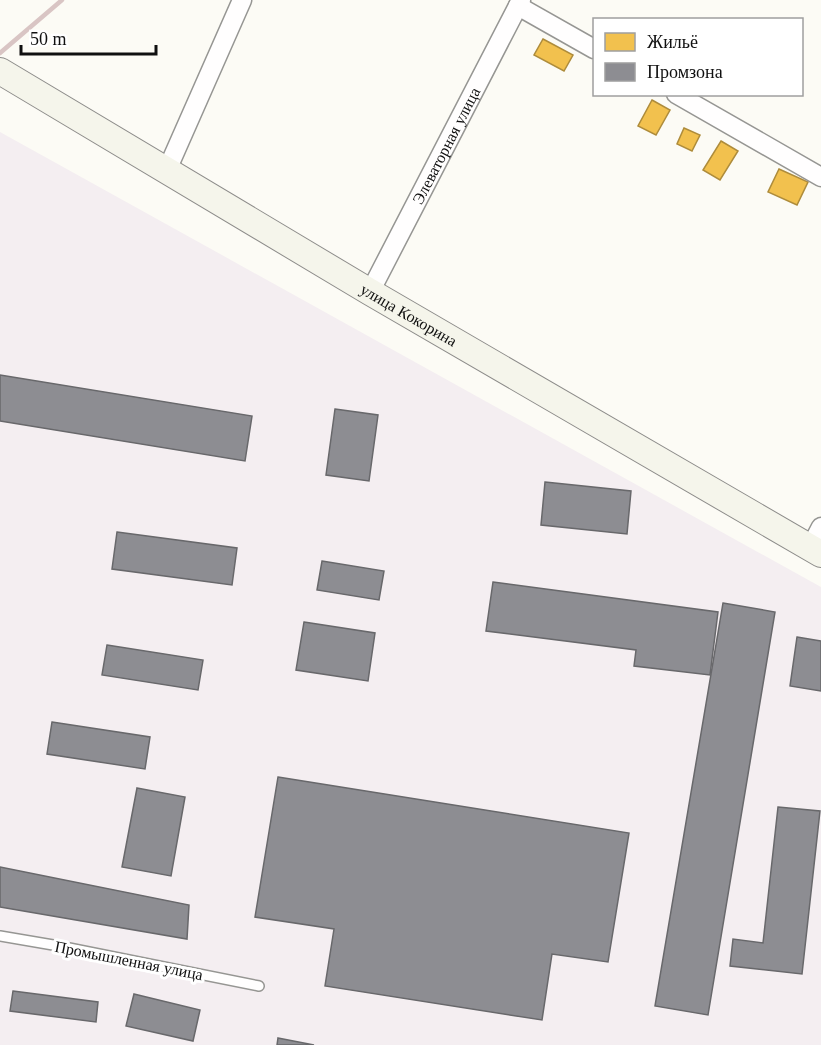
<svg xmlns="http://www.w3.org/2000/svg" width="821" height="1045" font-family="Georgia,serif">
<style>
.industrial{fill:#f4eef1}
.homes{fill:#f2c14e;stroke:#ae8c3b;stroke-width:1.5}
.industry{fill:#8d8d92;stroke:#68686b;stroke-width:1.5}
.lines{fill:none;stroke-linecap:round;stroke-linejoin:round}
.lane-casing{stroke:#969693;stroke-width:12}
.street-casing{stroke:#969693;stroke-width:21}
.secondary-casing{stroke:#8d8c8a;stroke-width:28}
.lane{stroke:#fffefe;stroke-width:9}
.street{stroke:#fffefe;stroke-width:18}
.secondary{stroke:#f5f5eb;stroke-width:26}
.rail{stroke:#d9c5c4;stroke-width:4.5}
.labels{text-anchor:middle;stroke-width:6;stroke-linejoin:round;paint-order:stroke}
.street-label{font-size:16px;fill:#101010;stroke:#fff}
</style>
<rect width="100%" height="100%" fill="#fcfbf5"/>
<!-- industrial -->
<path class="industrial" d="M 0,132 L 821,587 L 821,1045 L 0,1045 Z"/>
<!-- homes -->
<g class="homes">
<path d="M 543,39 L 573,55 L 564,71 L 534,55 Z"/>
<path d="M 652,100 L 670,110 L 656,135 L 638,126 Z"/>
<path d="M 684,128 L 700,135 L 692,151 L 677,144 Z"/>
<path d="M 721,141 L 738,151 L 720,180 L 703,170 Z"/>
<path d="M 779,169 L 808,182 L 797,205 L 768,192 Z"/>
</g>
<!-- industry -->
<g class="industry">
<path d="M 0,375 L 252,416 L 245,461 L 0,421 Z"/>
<path d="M 335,409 L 378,415 L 369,481 L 326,475 Z"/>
<path d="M 545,482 L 631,491 L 627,534 L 541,525 Z"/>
<path d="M 117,532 L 237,548 L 232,585 L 112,569 Z"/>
<path d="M 322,561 L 384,571 L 379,600 L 317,590 Z"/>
<path d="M 493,582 L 718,612 L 710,675 L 634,666 L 636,650 L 486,631 Z"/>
<path d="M 723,603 L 775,612 L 708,1015 L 655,1006 Z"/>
<path d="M 304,622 L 375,633 L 368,681 L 296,670 Z"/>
<path d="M 797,637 L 821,641 L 821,691 L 790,686 Z"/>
<path d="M 107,645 L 203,660 L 198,690 L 102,675 Z"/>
<path d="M 52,722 L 150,737 L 145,769 L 47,754 Z"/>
<path d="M 278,777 L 629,833 L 608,962 L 552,954 L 542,1020 L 325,986 L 334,929 L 255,917 Z"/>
<path d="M 137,788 L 185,797 L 171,876 L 122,867 Z"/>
<path d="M 778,807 L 820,811 L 802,974 L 730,966 L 733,939 L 763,943 Z"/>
<path d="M 0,867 L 189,905 L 187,939 L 0,907 Z"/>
<path d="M 13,991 L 98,1002 L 96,1022 L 10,1011 Z"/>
<path d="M 134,994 L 200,1010 L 193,1041 L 126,1026 Z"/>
<path d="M 278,1038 L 314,1045 L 277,1045 Z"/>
</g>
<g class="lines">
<!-- lane casing -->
<g class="lane-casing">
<path id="lane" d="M 0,936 L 59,946 L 259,986"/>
</g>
<!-- street casing -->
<g class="street-casing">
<g id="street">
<path d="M 518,6 L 594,49"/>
<path d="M 676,94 L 821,177"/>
<path d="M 167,170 L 242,0"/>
<path id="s1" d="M 370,292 L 521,0"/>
<path d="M 810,548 L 821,527"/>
</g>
</g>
<!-- secondary casing -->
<g class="secondary-casing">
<g id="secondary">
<path id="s2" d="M 0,71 L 370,292 L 821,554"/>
</g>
</g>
<!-- lane -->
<use href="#lane" class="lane"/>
<!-- street -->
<use href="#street" class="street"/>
<!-- secondary -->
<use href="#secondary" class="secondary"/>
<!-- rail -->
<path class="rail" d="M 0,53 L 62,0"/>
</g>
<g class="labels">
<!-- street labels -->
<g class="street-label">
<text dy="6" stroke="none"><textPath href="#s1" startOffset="165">Элеваторная улица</textPath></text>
<text dy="6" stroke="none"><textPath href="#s2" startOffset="476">улица Кокорина</textPath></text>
<text transform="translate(129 960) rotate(11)" y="6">Промышленная улица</text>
</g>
</g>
<!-- legend -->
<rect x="593" y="18" width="210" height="78" fill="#ffffff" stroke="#9f9f9f" stroke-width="1.5"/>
<rect x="605" y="33" width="30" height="18" fill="#f2c14e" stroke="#9f9f9f" stroke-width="1.5"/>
<text x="647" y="48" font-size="18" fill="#101010">Жильё</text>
<rect x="605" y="63" width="30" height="18" fill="#8d8d92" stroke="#9f9f9f" stroke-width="1.5"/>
<text x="647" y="78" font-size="18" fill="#101010">Промзона</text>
<!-- scale -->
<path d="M21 45v9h135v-9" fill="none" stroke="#101010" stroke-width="3"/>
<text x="30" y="45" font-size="18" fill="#101010" stroke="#ffffff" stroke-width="4.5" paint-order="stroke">50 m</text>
</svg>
